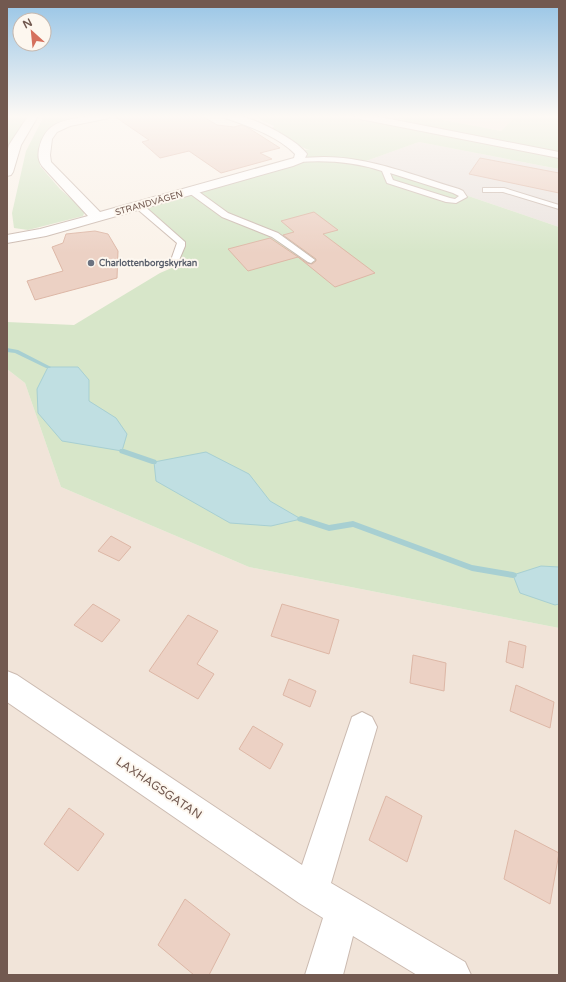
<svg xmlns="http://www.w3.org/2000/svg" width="566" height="982" font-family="'Varela Round',sans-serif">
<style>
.residential{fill:#f1e4d9}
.industrial{fill:#eae3df}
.green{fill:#d7e6c9}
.water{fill:#c0dfe2;stroke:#a7cfd2}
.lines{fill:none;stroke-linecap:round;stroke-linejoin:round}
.stream{fill:#a7cfd2;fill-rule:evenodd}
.building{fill:#ecd1c4;stroke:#ddb7a6}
.lane-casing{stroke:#cbbab0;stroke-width:2}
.street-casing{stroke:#cbbab0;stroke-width:2}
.secondary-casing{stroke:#cfbcb1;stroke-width:2}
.lane{fill:#fff;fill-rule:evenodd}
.street{fill:#fff;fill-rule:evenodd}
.secondary{fill:#fff;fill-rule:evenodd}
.worship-dot{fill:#6b7280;stroke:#fdf7ef;stroke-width:1.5}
.labels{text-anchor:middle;stroke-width:4;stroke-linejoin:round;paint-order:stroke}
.far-street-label{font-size:9px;fill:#725950;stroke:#fdf7ef}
.far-worship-label{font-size:9px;font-weight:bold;fill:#5b616d;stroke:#fdf7ef;text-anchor:start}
.near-street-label{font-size:12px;fill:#725950;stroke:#fdf7ef}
</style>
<rect width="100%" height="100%" fill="#faf2e9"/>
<!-- residential -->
<g class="residential">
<path d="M 423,116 L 516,116 L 501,131 Z"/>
<path d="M 7,369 L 25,383 L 61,487 L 249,567 L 559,628 L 559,975 L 7,975 Z"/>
</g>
<!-- industrial -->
<path class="industrial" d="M 419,142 L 559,169 L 559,227 L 366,161 Z"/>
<!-- green -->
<g class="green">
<path d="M 7,116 L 33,116 L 7,176 Z"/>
<path d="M 44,116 L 96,116 L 66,122 L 53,127 L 45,134 L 39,152 L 40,166 L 60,189 L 85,211 L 83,216 L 28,230 L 14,228 L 12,213 L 26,151 Z"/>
<path d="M 257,116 L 340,116 L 395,126 L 405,120 L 382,116 L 423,116 L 501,131 L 516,116 L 559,116 L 559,169 L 419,142 L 366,161 L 559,227 L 559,628 L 249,567 L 61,487 L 25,383 L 7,369 L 7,322 L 74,325 L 160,273 L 174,267 L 178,237 L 142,203 L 299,160 L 300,151 L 310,149 L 306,149 L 271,130 L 274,126 L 261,120 Z"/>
</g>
<!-- water -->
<g class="water">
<path d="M 48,367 L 78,367 L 89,380 L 89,401 L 116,418 L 127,434 L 122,451 L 62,441 L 38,413 L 37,389 Z"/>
<path d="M 206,452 L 249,474 L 270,501 L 301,519 L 271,526 L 230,523 L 156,481 L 154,462 Z"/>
<path d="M 541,566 L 559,567 L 559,604 L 555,605 L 520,593 L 513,575 Z"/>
</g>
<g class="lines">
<!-- stream -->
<g class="stream">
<path d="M 7,348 L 18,350 L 51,367 L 50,368 L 46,368 L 15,353 L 7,352 Z"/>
<path d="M 120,449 L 124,449 L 156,460 L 157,462 L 156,464 L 152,464 L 120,453 L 119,451 Z"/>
<path d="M 301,516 L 329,525 L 353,521 L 472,565 L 513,572 L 516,573 L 517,575 L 516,577 L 513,578 L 472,571 L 353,527 L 329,531 L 298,521 L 297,519 L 298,517 Z"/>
</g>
</g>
<!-- building -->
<g class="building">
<path d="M 114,116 L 202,116 L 217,125 L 234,127 L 241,125 L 247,127 L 280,148 L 260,153 L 272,159 L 221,173 L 189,151 L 160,158 L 142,142 L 149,140 Z"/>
<path d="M 480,158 L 559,173 L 559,193 L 469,174 Z"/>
<path d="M 314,212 L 338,230 L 323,234 L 375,273 L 335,287 L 298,257 L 248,271 L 228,249 L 270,238 L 307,263 L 312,264 L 316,261 L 316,259 L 283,235 L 294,232 L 281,221 Z"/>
<path d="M 95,231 L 108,234 L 118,251 L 117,278 L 35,300 L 27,281 L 63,271 L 52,247 L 63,243 L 66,234 Z"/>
<path d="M 111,536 L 131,547 L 119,561 L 98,551 Z"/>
<path d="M 93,604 L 120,620 L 102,642 L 74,625 Z"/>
<path d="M 282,604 L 339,620 L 329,654 L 271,636 Z"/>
<path d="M 188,615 L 218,631 L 197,664 L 214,674 L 198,699 L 149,671 Z"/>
<path d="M 509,641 L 526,646 L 523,668 L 506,662 Z"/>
<path d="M 413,655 L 446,663 L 444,691 L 410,683 Z"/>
<path d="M 289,679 L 316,691 L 310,707 L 283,695 Z"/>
<path d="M 516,685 L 554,702 L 550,728 L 510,711 Z"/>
<path d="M 253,726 L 283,744 L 270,769 L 239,749 Z"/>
<path d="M 386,796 L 422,816 L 407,862 L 369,840 Z"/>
<path d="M 69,808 L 104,834 L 78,871 L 44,844 Z"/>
<path d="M 515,830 L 559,853 L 550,904 L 504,879 Z"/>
<path d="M 185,899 L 230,934 L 209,975 L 194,975 L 158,945 Z"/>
</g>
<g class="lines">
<!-- lane casing -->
<g class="lane-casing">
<g id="lane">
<path d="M 324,157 C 370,157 415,176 459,189 L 463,191 L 467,197 L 456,203 L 446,202 L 387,183 L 382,171 C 354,162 328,160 299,162 L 296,160 L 299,158 ZM 390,173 L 453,193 L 459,196 L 455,199 L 450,198 L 393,180 Z"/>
<path d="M 483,188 L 504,188 L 559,205 L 559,209 L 503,192 L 483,192 Z"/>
<path d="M 189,189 L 195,189 L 228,213 L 278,233 L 315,260 L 311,263 L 308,262 L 272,237 L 222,217 L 189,193 Z"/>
<path d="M 136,204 L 142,204 L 185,242 L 185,246 L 177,265 L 171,265 L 170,263 L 177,243 L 136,208 Z"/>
</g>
</g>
<!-- street casing -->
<g class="street-casing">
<g id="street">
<path d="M 28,116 L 38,116 L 21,145 L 13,172 L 11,175 L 7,176 L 7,153 L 9,145 Z"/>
<path d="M 90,116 L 110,116 L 109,118 L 70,126 L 57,132 L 52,139 L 50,155 L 51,162 L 100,212 L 294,158 L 295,154 C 278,136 248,126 225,118 L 224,116 C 229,116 235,115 240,116 C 258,120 296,139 307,154 L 303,162 L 293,166 L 46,236 L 7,243 L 7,235 L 40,229 L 88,216 L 42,166 C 38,160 38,156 39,149 C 45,121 65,120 90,116 Z"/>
<path d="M 7,671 L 17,675 L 302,865 L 352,717 L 362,712 L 372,717 L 377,727 L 331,883 L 465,962 L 471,975 L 417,975 L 353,936 L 343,975 L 305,975 L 323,918 L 299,903 L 7,702 Z"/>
</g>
</g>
<!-- secondary casing -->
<g class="secondary-casing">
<path id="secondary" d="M 355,116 L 375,116 L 559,152 L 559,158 L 360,119 Z"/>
</g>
<!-- lane -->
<use href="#lane" class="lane"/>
<!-- street -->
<use href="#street" class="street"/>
<!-- secondary -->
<use href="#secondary" class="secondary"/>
</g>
<!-- sky -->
<linearGradient id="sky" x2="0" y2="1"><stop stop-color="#98c5e6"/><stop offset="0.46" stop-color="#fdf9f5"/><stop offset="1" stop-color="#fdf9f5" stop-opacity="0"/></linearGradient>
<rect width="566" height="253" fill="url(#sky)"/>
<!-- markers -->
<circle class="worship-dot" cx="91" cy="263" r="4"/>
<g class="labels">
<!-- far-street labels -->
<g class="far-street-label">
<text transform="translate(149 203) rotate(-16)" y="3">STRANDVÄGEN</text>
</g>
<!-- far-worship labels -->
<g class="far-worship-label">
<text x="99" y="266">Charlottenborgskyrkan</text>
</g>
<!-- near-street labels -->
<g class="near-street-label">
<text transform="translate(159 788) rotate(34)" y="4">LAXHAGSGATAN</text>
</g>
</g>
<!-- border -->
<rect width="566" height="982" fill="none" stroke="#725950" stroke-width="16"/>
<!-- north arrow -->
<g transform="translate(32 32) rotate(333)"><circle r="19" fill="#fdf7ef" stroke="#c5b8af"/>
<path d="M0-3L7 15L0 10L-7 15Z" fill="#d5705d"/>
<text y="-6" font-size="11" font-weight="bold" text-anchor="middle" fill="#725950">N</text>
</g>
</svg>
